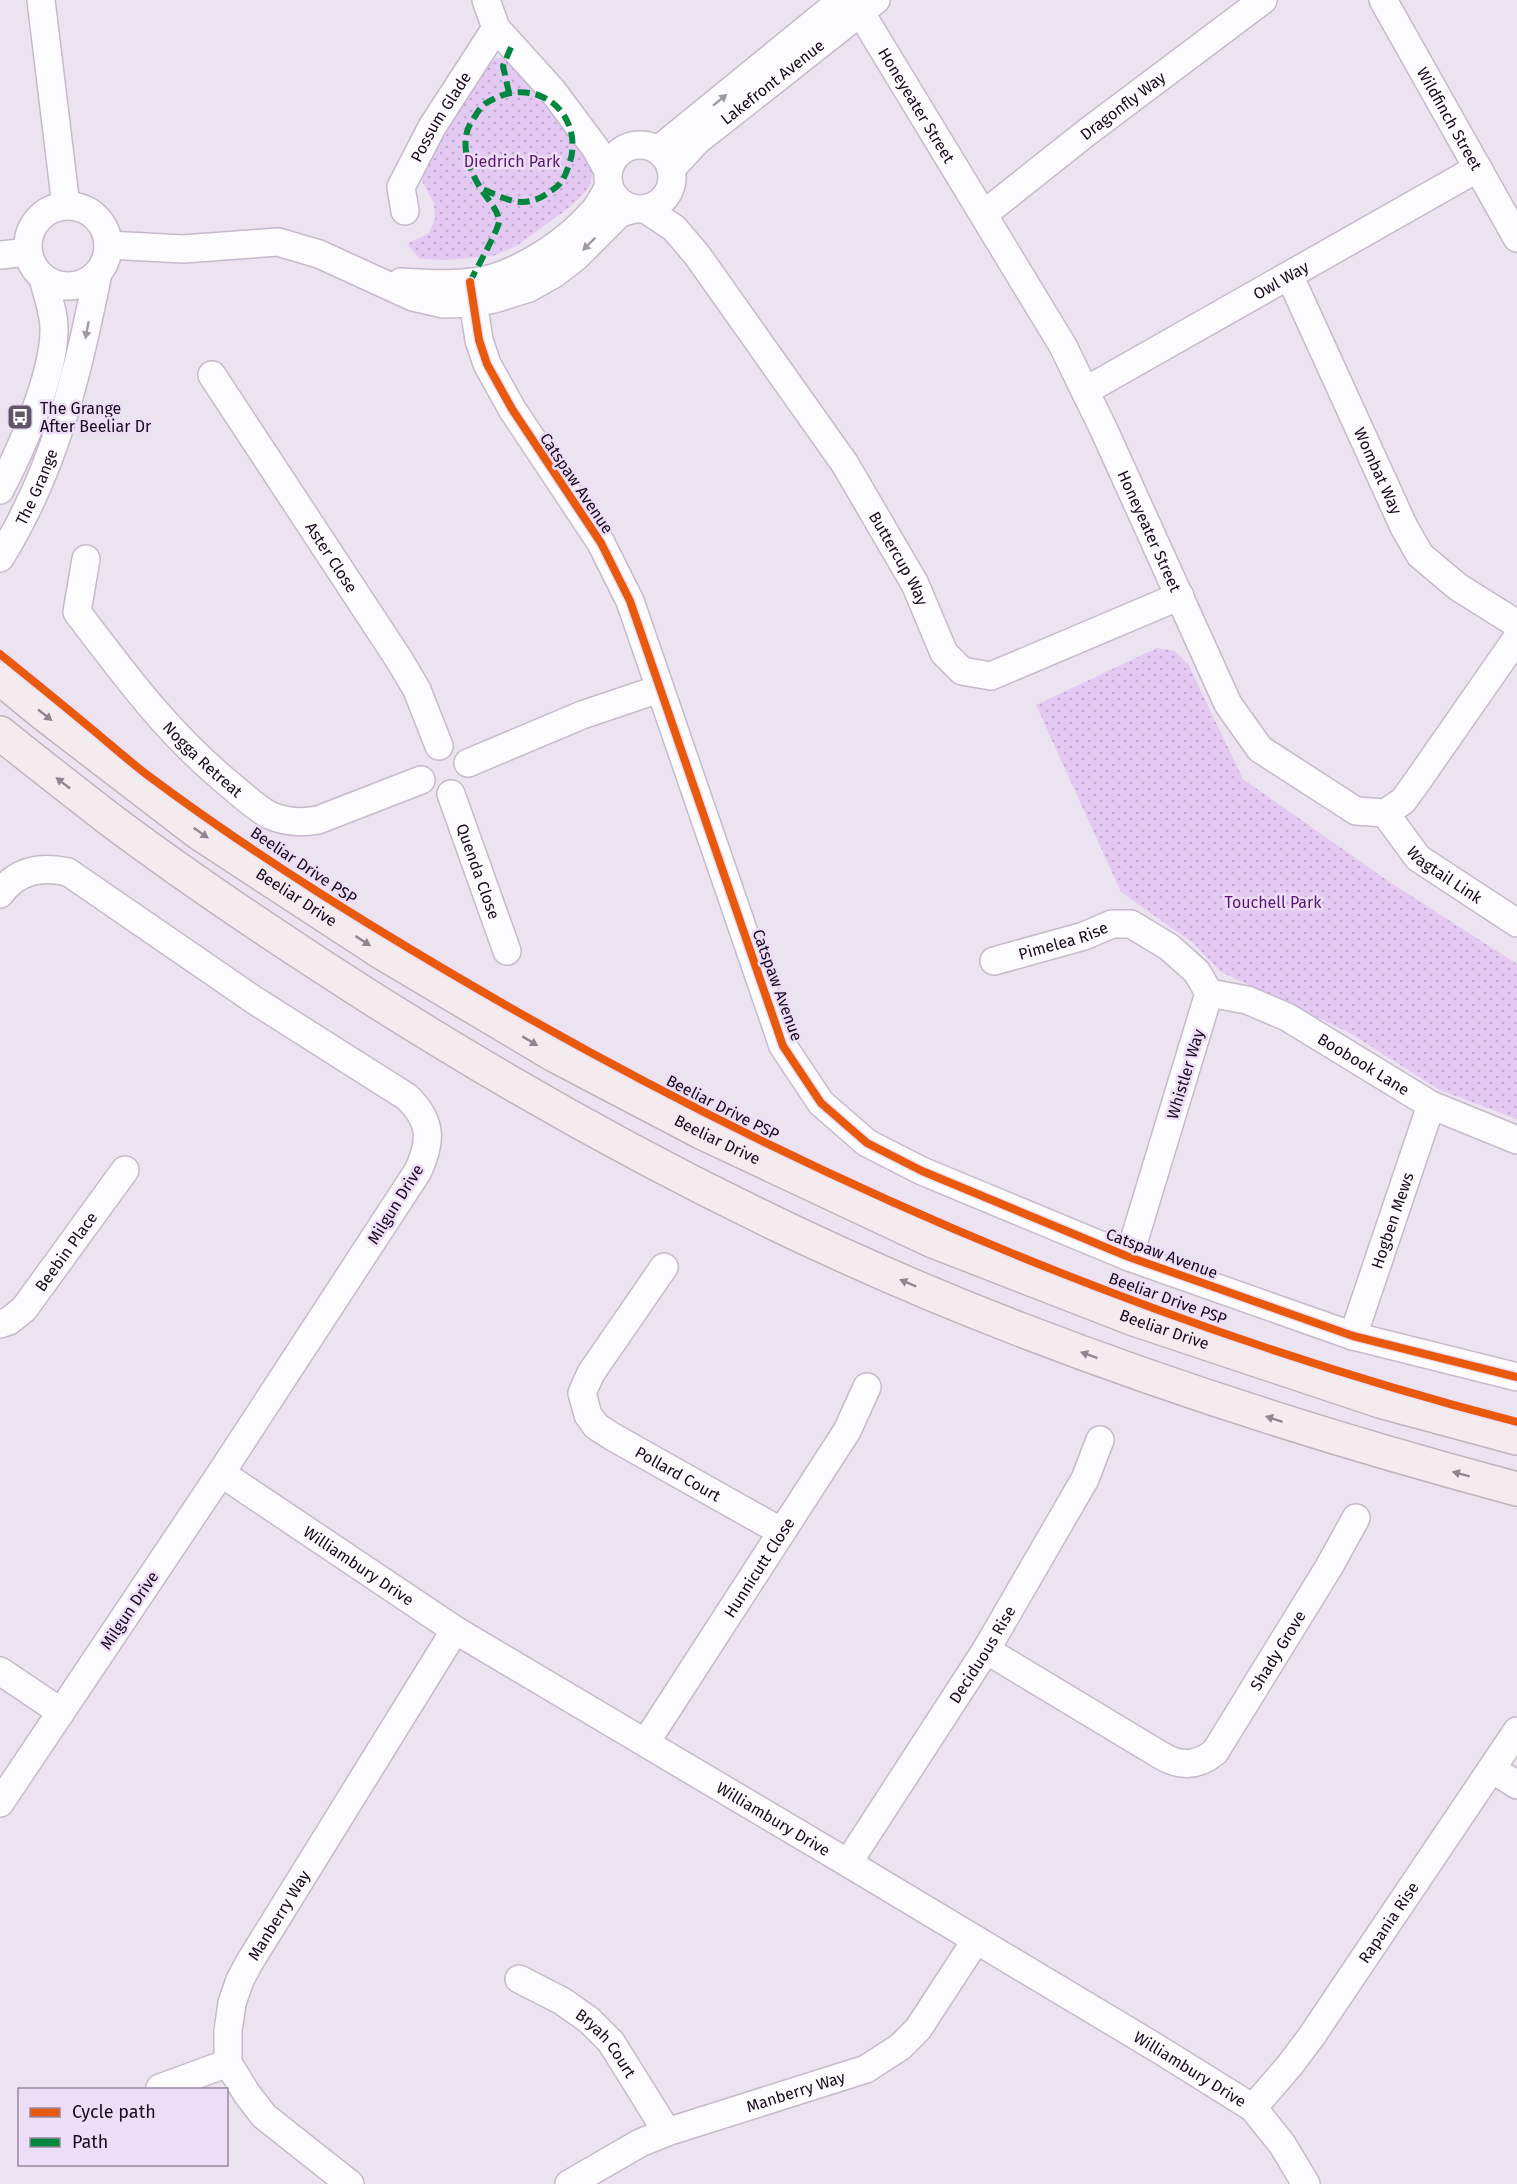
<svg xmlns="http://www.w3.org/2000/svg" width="1517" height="2184" font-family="'Fira Sans',sans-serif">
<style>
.green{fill:url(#green-dots)}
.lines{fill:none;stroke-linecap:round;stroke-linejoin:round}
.minor-casing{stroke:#c6b9cc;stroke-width:30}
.highway-casing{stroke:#bfb4bc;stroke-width:36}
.minor{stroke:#fcfbfd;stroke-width:27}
.highway{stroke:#f4ebee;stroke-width:33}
.quiet{stroke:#00873e;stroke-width:6;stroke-dasharray:12 6;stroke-linecap:butt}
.cycleway-casing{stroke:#eeddf7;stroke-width:11}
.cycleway{stroke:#e8590c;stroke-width:8}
.oneway{fill:#a19aa4}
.oneway2{fill:#918591}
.labels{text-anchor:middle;stroke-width:5;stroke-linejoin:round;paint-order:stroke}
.street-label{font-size:16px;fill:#18091f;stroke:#eeddf7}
.park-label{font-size:16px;fill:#581771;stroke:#eeddf7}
.poi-label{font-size:16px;fill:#18091f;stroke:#eeddf7;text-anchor:start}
</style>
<defs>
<pattern id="green-dots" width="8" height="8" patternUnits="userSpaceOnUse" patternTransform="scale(1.5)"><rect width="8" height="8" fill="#e4c9f2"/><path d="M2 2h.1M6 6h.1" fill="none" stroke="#c3abcf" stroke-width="1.8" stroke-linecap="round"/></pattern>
</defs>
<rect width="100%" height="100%" fill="#ece3f1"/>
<!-- green -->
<g class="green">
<path d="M 496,58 L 509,58 L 592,149 L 593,173 L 589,188 L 570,207 L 518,245 L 493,256 L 448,260 L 420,259 L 407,244 L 429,233 L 435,219 L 434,204 L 422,181 L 424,165 L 486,66 Z"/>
<path d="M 1157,648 L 1175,651 L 1188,664 L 1243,779 L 1388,881 L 1517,964 L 1517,1119 L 1440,1090 L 1348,1032 L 1221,972 L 1193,943 L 1121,892 L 1036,705 Z"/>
</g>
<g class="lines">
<!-- minor casing -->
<g class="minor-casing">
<g id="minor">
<path d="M 41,0 L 66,206"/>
<path d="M 486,0 L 496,28 L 552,90 L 596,149 L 608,171"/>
<path id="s1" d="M 853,0 L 1063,346 L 1104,430 L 1228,704 L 1260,749 L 1356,811 L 1385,813 L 1403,801 L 1414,786 L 1517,638"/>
<path id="s2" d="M 1383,0 L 1517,238"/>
<circle cx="640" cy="177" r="32"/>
<path d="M 658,150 L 842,0"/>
<path id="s3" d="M 671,169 L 697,141 L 876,0"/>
<circle cx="68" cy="246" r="40"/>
<path id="s4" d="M 645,209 L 674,228 L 697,255 L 845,464 L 915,584 L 944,653 L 962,671 L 991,676 L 1180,596"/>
<path id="s5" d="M 405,211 L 401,187 L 432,127 L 496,28"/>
<path id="s6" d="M 984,214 L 1086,133 L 1263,0"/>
<path d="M 108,245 L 183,249 L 278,242 L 319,254 L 413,297 L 444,304 L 473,303 L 494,299 L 529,288 L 554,274 L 577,256 L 620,213 L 634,209"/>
<path d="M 0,255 L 28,252"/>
<path id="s7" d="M 1290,277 L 1404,527 L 1420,555 L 1458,587 L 1517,624"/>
<path d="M 401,282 C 430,284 465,286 493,278 C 530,266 566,242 592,213 C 599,206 604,195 609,186"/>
<path d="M 470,282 L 479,340 L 487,364 L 512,409 L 601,543 L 630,601 L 783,1046 L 821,1103 L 867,1143 L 922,1171 L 1129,1257 L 1353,1336 L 1517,1377"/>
<path id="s8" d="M 212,375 L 400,661 L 417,690 L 439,746"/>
<path id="s9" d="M 1085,391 L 1478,168"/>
<path d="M 0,490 C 21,450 53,377 54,332 C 55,314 47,295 43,278"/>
<path id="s10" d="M 0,558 C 55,470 78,373 98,273"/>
<path id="s11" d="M 86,559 L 77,612 C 125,675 167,733 229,784 C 241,794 255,807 269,815 C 285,822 302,823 318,820 L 421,780"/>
<path d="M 468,763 L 582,715 L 659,689"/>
<path id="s12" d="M 451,794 L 507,951"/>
<path id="s13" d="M 1385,813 L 1418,858 L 1517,923"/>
<path d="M 0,894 C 17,870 41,866 68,872 L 254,1000 L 407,1097 C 432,1121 432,1141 418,1171 L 221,1473 L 0,1803"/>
<path id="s14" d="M 994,961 L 1084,936 L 1112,924 L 1131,924 L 1169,947 L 1197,972 L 1209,993 L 1129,1257"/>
<path id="s15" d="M 1209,993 L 1247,1000 L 1287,1017 L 1431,1105 L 1517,1140"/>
<path id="s16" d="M 664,1267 L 591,1373 L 582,1393 L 588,1415 L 596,1426 L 613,1437 L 782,1532"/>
<path id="s17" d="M 0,1324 L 9,1321 L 24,1309 L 125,1170"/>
<path id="s18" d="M 1353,1336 L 1431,1105"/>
<path id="s19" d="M 221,1473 L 455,1630 L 848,1863 L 1160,2050 L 1253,2108 L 1282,2144 L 1306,2184"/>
<path id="s20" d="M 986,1650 L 1162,1756 C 1181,1767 1198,1766 1215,1752 L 1329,1567 L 1356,1518"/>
<path d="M 0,1671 L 61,1712"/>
<path id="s21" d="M 646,1742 L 847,1431 L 867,1387"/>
<path d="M 1492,1769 L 1517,1785"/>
<path id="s22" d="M 848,1863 L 986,1650 L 1085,1479 L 1100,1440"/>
<path id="s23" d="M 519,1979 L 562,2001 L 589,2020 L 611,2042 L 667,2132"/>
<path d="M 160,2088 L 228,2063"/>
<path id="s24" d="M 1253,2108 L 1290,2065 L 1311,2037 L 1517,1731"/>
<path id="s25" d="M 350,2184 L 264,2116 L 247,2094 L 228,2063 L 228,2031 L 232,2003 L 240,1980 L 249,1963 L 455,1630"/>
<path id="s26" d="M 569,2184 L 640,2143 L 667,2132 L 866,2069 L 900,2047 L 918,2029 L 976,1940"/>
</g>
</g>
<!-- highway casing -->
<g class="highway-casing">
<g id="highway">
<path id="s27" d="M 0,678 L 44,714 L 199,833 L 381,952 L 556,1056 L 701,1132 L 933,1241 L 1134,1319 L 1380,1401 L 1517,1438"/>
<path d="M 0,733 C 36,762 72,790 108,818 C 177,870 248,918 320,965 C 539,1108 774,1235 1019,1329 C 1182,1392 1348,1444 1517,1489"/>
</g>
</g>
<!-- minor -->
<use href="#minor" class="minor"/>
<!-- highway -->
<use href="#highway" class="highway"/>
<!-- quiet -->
<g class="quiet">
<path d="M 509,93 L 503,66 L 512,45"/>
<path d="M 470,282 C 475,271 499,229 499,221 C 498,209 487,199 481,189 C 469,170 458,141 472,121 C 476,115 480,107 486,103 C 493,99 503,94 511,93 C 554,86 583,126 569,165 C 563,181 562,184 548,193 C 541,198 532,202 523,202 C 508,202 493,193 480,188"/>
</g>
<!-- cycleway casing -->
<g class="cycleway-casing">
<g id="cycleway">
<path d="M 470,282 L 479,340 L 487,364 L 512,409 L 601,543 L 630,601 L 783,1046 L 821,1103 L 867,1143 L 922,1171 L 1129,1257 L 1353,1336 L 1517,1377"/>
<path d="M 0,654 C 31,679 62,704 93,730 C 111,745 128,760 146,774 C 261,860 384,935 509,1007 C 826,1188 1163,1330 1517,1422"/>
</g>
</g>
<!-- cycleway -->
<use href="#cycleway" class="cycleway"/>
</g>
<!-- one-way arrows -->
<defs><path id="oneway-solid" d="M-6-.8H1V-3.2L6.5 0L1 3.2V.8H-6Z" transform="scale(1.5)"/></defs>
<g class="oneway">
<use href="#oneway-solid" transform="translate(720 100) rotate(-39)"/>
<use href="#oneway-solid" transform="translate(589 244) rotate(135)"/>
<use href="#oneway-solid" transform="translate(87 330) rotate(101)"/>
</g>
<g class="oneway2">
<use href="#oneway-solid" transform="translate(45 715) rotate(38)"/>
<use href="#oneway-solid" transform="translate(63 783) rotate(-142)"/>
<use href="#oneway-solid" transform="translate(201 833) rotate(35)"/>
<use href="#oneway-solid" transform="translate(363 941) rotate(33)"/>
<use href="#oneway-solid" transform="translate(530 1041) rotate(31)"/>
<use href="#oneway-solid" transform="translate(908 1283) rotate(-157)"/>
<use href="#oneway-solid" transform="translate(1089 1355) rotate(-160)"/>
<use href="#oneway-solid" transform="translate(1274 1419) rotate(-162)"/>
<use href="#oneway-solid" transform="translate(1461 1474) rotate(-165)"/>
</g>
<!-- icons -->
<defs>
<g id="bus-square" transform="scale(1.35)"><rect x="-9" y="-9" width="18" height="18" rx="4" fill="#625568" stroke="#eeddf7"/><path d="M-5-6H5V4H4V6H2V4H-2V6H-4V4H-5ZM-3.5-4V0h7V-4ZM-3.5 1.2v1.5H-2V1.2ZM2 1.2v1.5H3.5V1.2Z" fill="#fff"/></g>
</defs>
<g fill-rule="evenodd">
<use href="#bus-square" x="20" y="417"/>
</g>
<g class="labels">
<!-- street labels -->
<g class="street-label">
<text dy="6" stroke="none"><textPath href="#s3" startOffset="134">Lakefront Avenue</textPath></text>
<text dy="6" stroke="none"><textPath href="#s1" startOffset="123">Honeyeater Street</textPath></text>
<text dy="6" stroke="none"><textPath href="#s6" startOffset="176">Dragonfly Way</textPath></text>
<text dy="6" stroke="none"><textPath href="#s5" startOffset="105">Possum Glade</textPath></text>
<text dy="6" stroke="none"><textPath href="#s2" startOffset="136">Wildfinch Street</textPath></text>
<text dy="6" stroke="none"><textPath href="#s9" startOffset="225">Owl Way</textPath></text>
<text dy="6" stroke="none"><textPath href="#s7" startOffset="213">Wombat Way</textPath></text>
<text transform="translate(577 483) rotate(56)" y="6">Catspaw Avenue</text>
<text dy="6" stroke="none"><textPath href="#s10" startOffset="80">The Grange</textPath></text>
<text dy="6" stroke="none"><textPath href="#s1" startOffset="609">Honeyeater Street</textPath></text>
<text dy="6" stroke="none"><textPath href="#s8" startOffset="218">Aster Close</textPath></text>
<text dy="6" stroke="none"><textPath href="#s4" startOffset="435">Buttercup Way</textPath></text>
<text dy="6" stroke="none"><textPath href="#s11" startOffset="248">Nogga Retreat</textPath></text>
<text transform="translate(304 865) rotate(34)" y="6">Beeliar Drive PSP</text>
<text dy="6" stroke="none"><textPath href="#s12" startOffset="82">Quenda Close</textPath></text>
<text dy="6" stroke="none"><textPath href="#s13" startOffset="87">Wagtail Link</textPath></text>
<text dy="6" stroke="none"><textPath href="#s27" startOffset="369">Beeliar Drive</textPath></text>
<text dy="6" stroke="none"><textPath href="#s14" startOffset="72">Pimelea Rise</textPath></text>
<text transform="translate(778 985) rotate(70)" y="6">Catspaw Avenue</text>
<text dy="6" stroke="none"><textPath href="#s15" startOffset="172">Boobook Lane</textPath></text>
<text transform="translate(1185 1074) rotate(-73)" y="6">Whistler Way</text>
<text transform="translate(723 1107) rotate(27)" y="6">Beeliar Drive PSP</text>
<text dy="6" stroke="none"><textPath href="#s27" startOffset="855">Beeliar Drive</textPath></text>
<text transform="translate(395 1204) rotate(-58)" y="6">Milgun Drive</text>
<text dy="6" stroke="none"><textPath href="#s18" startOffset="122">Hogben Mews</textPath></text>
<text dy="6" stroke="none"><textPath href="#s17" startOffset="100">Beebin Place</textPath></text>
<text transform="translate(1162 1253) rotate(20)" y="6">Catspaw Avenue</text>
<text transform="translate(1168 1298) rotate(20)" y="6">Beeliar Drive PSP</text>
<text dy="6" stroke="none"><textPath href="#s27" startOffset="1341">Beeliar Drive</textPath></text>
<text dy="6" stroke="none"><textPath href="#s16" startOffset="282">Pollard Court</textPath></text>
<text dy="6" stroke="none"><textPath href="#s19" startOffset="166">Williambury Drive</textPath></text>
<text dy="6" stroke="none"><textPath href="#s21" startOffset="208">Hunnicutt Close</textPath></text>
<text transform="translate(129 1610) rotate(-56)" y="6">Milgun Drive</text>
<text dy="6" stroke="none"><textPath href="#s20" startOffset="382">Shady Grove</textPath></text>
<text dy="6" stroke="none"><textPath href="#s22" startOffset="248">Deciduous Rise</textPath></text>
<text dy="6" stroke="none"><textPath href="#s19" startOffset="652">Williambury Drive</textPath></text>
<text dy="6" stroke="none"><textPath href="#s25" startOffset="334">Manberry Way</textPath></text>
<text dy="6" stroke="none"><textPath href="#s24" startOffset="230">Rapania Rise</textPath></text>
<text dy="6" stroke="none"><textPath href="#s23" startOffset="110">Bryah Court</textPath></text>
<text dy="6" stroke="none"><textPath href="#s19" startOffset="1138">Williambury Drive</textPath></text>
<text dy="6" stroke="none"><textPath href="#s26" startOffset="246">Manberry Way</textPath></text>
</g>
<!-- park labels -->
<g class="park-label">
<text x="512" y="167">Diedrich Park</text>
<text x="1273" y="908">Touchell Park</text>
</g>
<!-- poi labels -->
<g class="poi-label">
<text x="40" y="414">The Grange<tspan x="40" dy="18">After Beeliar Dr</tspan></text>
</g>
</g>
<!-- legend -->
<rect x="18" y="2088" width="210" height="78" fill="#eeddf7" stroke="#9888a1" stroke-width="1.5"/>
<rect x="30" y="2108" width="30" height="9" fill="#e8590c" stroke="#9888a1" stroke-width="1.5"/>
<text x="72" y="2118" font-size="18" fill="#18091f">Cycle path</text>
<rect x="30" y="2138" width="30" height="9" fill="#00873e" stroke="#9888a1" stroke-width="1.5"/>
<text x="72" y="2148" font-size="18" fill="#18091f">Path</text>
</svg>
